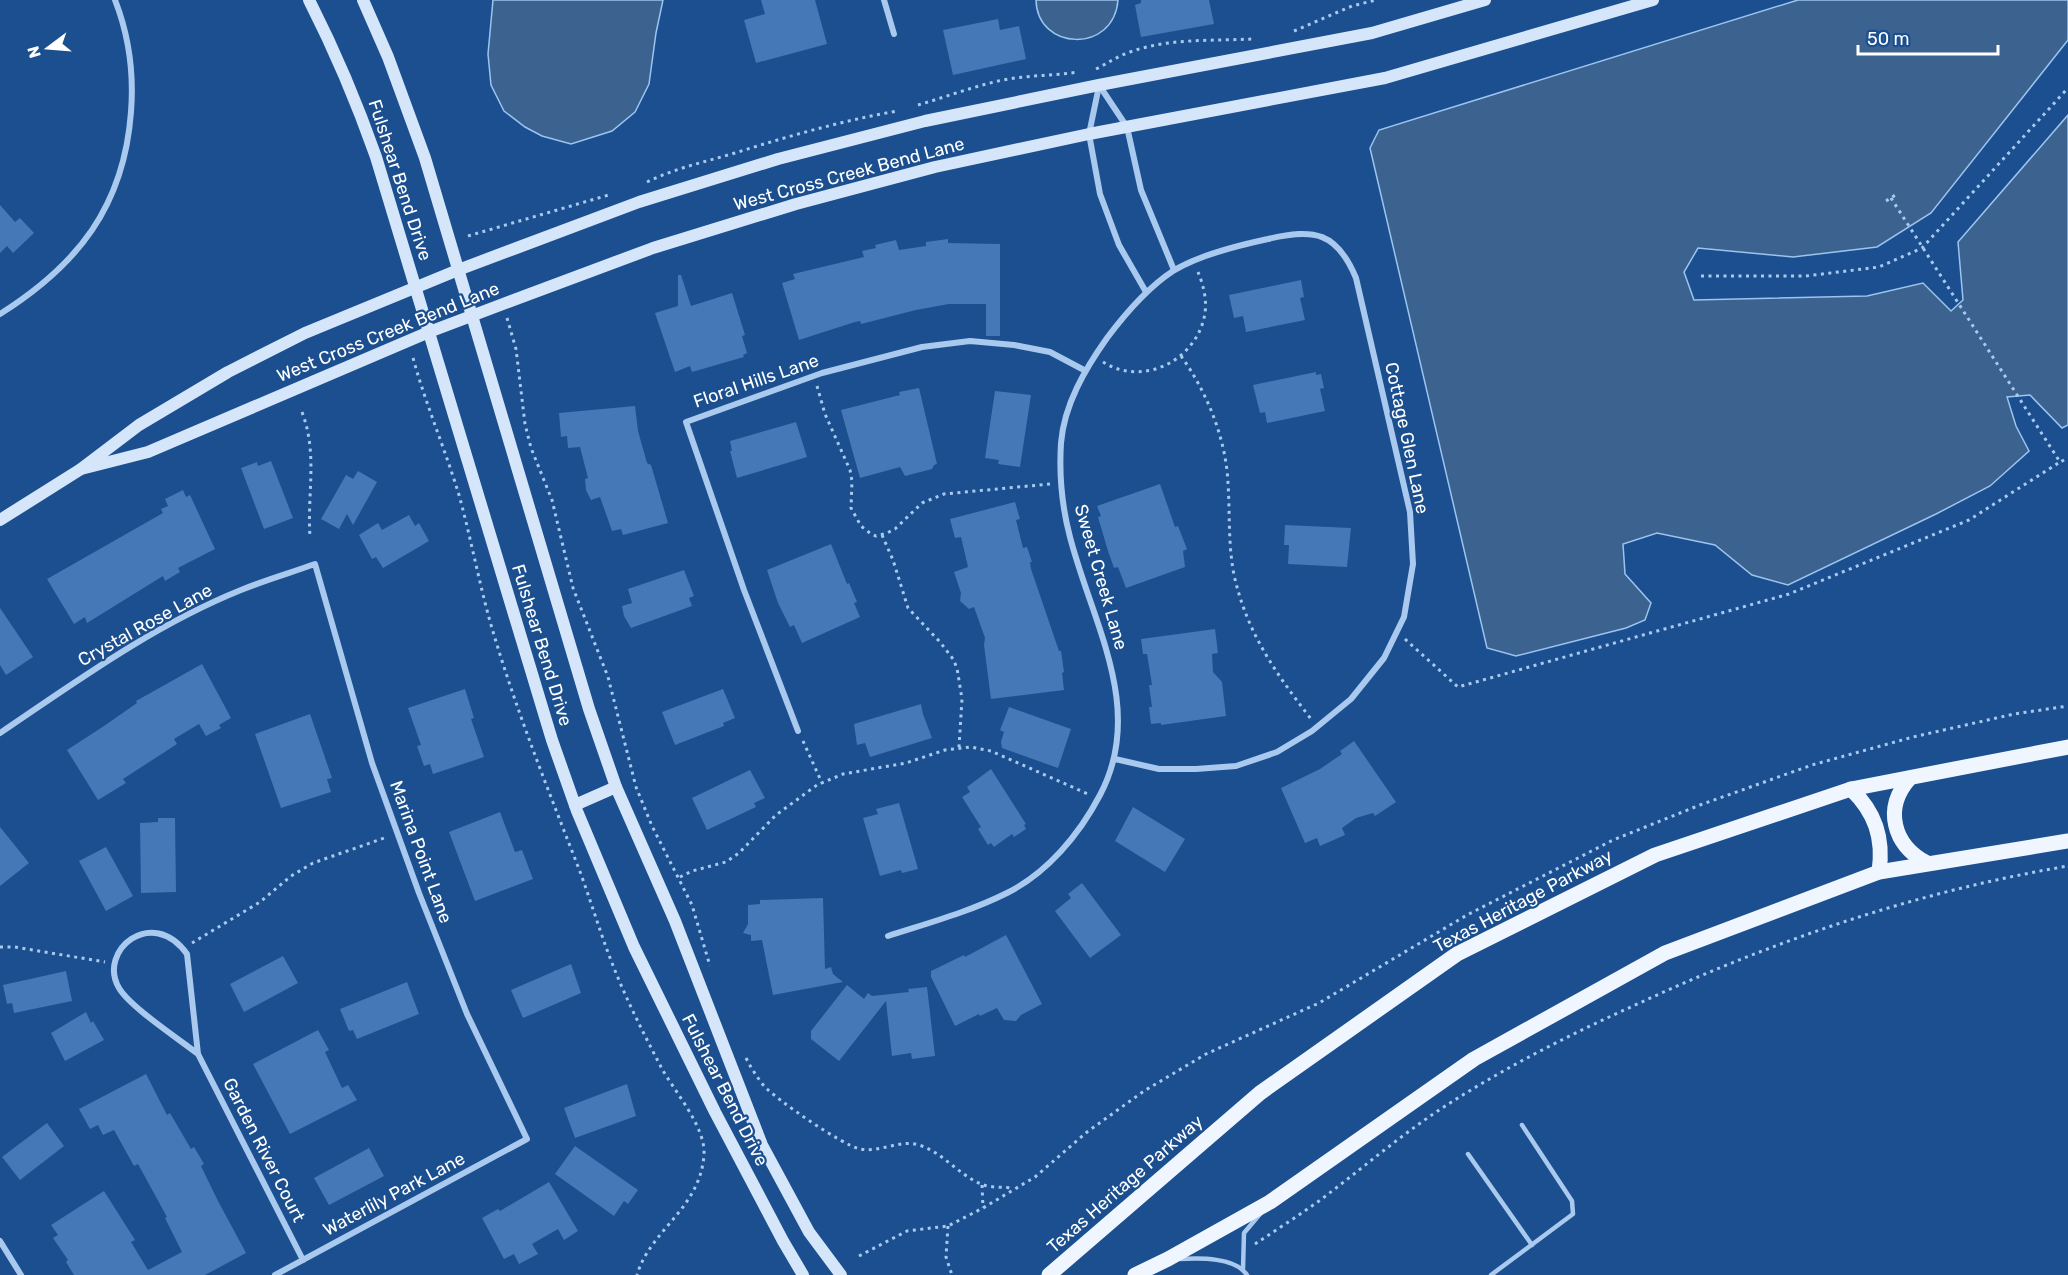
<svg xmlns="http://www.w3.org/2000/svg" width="2068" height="1275" font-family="Rubik,sans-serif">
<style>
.water{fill:#3c6290;stroke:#9cc4f0;stroke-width:1.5}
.building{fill:#4478b7}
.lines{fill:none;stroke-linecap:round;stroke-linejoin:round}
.path{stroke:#a9c9ee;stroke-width:3;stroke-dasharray:3 4.5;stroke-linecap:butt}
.service{stroke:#a9c9ee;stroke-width:4.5}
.minor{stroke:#a9c9ee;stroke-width:6}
.secondary{stroke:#d6e6fa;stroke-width:12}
.primary{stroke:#f0f6ff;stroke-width:15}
.labels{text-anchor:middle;stroke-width:4.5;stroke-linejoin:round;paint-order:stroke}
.street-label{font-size:18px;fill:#fff;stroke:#1b4f8f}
</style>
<rect width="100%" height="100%" fill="#1b4f8f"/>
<!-- water -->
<g class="water">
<path d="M 493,0 L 663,0 L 656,33 L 649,84 L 635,112 L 612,131 L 571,144 L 542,136 L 525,127 L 504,111 L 491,85 L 488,54 Z"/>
<path d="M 1036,0 L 1118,0 C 1114,54 1037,51 1036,0 Z"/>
<path d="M 1798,0 L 2068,0 L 2068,40 L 1931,213 L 1877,247 L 1793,257 L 1698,248 L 1684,272 L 1694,300 L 1867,296 L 1923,283 L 1951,311 L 1963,300 L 1958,242 L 2068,115 L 2068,425 L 2062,428 L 2030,395 L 2007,397 L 2016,426 L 2029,451 L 1990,486 L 1936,514 L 1788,585 L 1752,575 L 1715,545 L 1657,533 L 1623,544 L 1625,574 L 1651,603 L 1645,620 L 1626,628 L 1516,656 L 1487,648 L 1370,148 L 1379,130 Z"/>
</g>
<!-- building -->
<g class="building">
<path d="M 761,0 L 815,0 L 827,44 L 756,63 L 744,20 L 765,14 Z"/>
<path d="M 1141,0 L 1209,0 L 1214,24 L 1141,37 L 1135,5 L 1141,3 Z"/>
<path d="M 998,19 L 1000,30 L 1019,26 L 1026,59 L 953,75 L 943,30 Z"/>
<path d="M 0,205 L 15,222 L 20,218 L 34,233 L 13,253 L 7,246 L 0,253 Z"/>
<path d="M 948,239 L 948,243 L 1000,244 L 1000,336 L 986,336 L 986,304 L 949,304 L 916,310 L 861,324 L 860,321 L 855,322 L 799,340 L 782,283 L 795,279 L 793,274 L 864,257 L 862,251 L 876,248 L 875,245 L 896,240 L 899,250 L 926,246 L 926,242 Z"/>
<path d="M 678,275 L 681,275 L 691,306 L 732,293 L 745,335 L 742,336 L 747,353 L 743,355 L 744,357 L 692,372 L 690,366 L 675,372 L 655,313 L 678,306 Z"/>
<path d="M 1301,280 L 1304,297 L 1300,298 L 1305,320 L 1246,332 L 1243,316 L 1234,318 L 1229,295 Z"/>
<path d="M 1316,372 L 1316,375 L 1321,374 L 1324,388 L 1320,389 L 1325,411 L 1267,423 L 1265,412 L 1260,413 L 1253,385 Z"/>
<path d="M 919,388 L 937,464 L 934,465 L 932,469 L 905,476 L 900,467 L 860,478 L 841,410 L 900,395 L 899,392 Z"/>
<path d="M 995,391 L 1031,395 L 1020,467 L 998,464 L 999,460 L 985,458 Z"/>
<path d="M 635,406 L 638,431 L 647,463 L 651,465 L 668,523 L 623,535 L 621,529 L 612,531 L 600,497 L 591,500 L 586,490 L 585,479 L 588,478 L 580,447 L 568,448 L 567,436 L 561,437 L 559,413 Z"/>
<path d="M 796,422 L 807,457 L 737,478 L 730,451 L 732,451 L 730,441 Z"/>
<path d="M 271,461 L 293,518 L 264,529 L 241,468 L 257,462 L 258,466 Z"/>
<path d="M 358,471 L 377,482 L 353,525 L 347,514 L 339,529 L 321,519 L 346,475 L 353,479 Z"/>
<path d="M 1160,484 L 1175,527 L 1178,526 L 1187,549 L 1183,551 L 1185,567 L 1126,588 L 1118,567 L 1114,568 L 1108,551 L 1098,517 L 1101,516 L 1097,506 Z"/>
<path d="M 183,490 L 186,497 L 190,495 L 215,549 L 178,568 L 180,572 L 165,581 L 163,576 L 87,623 L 85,617 L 74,624 L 47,579 L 163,513 L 161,509 L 168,506 L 165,499 Z"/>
<path d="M 1015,502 L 1020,519 L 1016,520 L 1023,548 L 1027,547 L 1032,562 L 1030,562 L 1031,569 L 1059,651 L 1061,651 L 1064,672 L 1062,673 L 1064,690 L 991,699 L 984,645 L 985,638 L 974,607 L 969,609 L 960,601 L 961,593 L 954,572 L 968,567 L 961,537 L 955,538 L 950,519 Z"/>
<path d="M 409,515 L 415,526 L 419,523 L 429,541 L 383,568 L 376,557 L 372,559 L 359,535 L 378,523 L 382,530 Z"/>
<path d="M 1285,525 L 1351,528 L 1347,567 L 1288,564 L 1289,545 L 1284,545 Z"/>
<path d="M 831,544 L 847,584 L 849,583 L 857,602 L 854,603 L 860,617 L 802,643 L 794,625 L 790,627 L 778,603 L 767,570 Z"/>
<path d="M 684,570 L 694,596 L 689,598 L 692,606 L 631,628 L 624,616 L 622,606 L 632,603 L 628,589 Z"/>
<path d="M 0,608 L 33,657 L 6,675 L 0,665 Z"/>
<path d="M 1215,629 L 1218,653 L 1212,654 L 1213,672 L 1222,682 L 1226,716 L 1161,725 L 1161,723 L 1151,724 L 1149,707 L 1152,707 L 1149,685 L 1152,685 L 1147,654 L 1143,654 L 1141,639 Z"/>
<path d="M 202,664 L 231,718 L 219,725 L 221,728 L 206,736 L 199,724 L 174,739 L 177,744 L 123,779 L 126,783 L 98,800 L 67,750 L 104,726 L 137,703 L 136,701 Z"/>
<path d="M 465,689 L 474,718 L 471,719 L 484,757 L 433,774 L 430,764 L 424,766 L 417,746 L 421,745 L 408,708 Z"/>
<path d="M 723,689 L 735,718 L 723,723 L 724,726 L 675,745 L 662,712 Z"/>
<path d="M 921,704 L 923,714 L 932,738 L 870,757 L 865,743 L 857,745 L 854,724 Z"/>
<path d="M 1009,707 L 1071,729 L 1058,768 L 1002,748 L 1001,742 L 1004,732 L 1000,730 Z"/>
<path d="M 310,714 L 332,778 L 327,779 L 331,792 L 281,808 L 255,734 Z"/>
<path d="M 1354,741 L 1396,802 L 1375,816 L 1373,813 L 1356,818 L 1342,828 L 1345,835 L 1320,846 L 1317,838 L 1305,843 L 1281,788 L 1320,769 L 1342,754 L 1340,751 Z"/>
<path d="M 991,769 L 1026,824 L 1024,825 L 1026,829 L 1014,837 L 1012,834 L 994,847 L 991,843 L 988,845 L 978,829 L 981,827 L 962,797 L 970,792 L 967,787 Z"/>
<path d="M 750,770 L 765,798 L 754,803 L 756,807 L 707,830 L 692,798 Z"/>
<path d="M 899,803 L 918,869 L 902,873 L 901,870 L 880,876 L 863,818 L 878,814 L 876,809 Z"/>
<path d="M 1133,807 L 1185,839 L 1165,872 L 1115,841 Z"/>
<path d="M 500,812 L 515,852 L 522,850 L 533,879 L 475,901 L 449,832 Z"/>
<path d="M 158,818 L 175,818 L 176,892 L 141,893 L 140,823 L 158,822 Z"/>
<path d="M 0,827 L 29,863 L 0,886 Z"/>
<path d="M 106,847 L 133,896 L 106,911 L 79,861 Z"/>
<path d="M 1082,883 L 1121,935 L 1090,958 L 1055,911 L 1071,898 L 1068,894 Z"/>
<path d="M 823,898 L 825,969 L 831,967 L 833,974 L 843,982 L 773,995 L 762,940 L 751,941 L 751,935 L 743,933 L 748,924 L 748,905 L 760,904 L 760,900 Z"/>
<path d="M 1006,935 L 1042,1004 L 1021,1015 L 1016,1021 L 1004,1020 L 997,1008 L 980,1016 L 979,1014 L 955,1026 L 931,977 L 931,971 L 964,955 L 965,957 Z"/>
<path d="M 283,956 L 298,983 L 244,1012 L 230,984 Z"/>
<path d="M 571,964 L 581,993 L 523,1018 L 511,990 Z"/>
<path d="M 66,971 L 72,1001 L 14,1013 L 12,1003 L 7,1004 L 3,985 Z"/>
<path d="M 407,982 L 419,1014 L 357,1039 L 353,1030 L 349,1031 L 340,1009 Z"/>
<path d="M 847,985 L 864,999 L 868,993 L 872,996 L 909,992 L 908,989 L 927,987 L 935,1056 L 912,1059 L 911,1053 L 892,1056 L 886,1001 L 839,1061 L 811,1039 L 811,1031 Z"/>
<path d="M 86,1012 L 91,1023 L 93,1021 L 104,1040 L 65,1061 L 51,1033 Z"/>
<path d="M 318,1030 L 329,1050 L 325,1052 L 342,1088 L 348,1085 L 357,1100 L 290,1134 L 253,1064 Z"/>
<path d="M 146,1074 L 167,1115 L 170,1113 L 191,1149 L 194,1147 L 204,1164 L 201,1166 L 218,1201 L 246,1253 L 205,1275 L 74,1275 L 66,1262 L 68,1260 L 53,1238 L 58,1235 L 51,1225 L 104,1191 L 135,1240 L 131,1242 L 148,1270 L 182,1252 L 165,1218 L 167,1217 L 138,1164 L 134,1166 L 114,1130 L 103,1135 L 98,1125 L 90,1129 L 79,1109 Z"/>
<path d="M 627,1084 L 636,1116 L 575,1138 L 564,1108 Z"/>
<path d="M 47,1123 L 64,1146 L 20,1180 L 2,1157 Z"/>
<path d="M 575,1146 L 638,1190 L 628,1204 L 624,1201 L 614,1216 L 555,1174 Z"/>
<path d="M 369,1148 L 384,1176 L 329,1205 L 314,1178 Z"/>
<path d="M 549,1182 L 578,1231 L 564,1240 L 558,1229 L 532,1244 L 538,1254 L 519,1264 L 514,1254 L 504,1259 L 482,1218 L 498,1209 L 500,1211 Z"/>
</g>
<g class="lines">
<!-- path -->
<g class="path">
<path d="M 1294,31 L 1352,6 L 1376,0"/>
<path d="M 1096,69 C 1108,63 1118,56 1130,52 C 1168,38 1212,41 1252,39"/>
<path d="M 918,105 C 946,97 974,86 1003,80 C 1028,75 1053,76 1078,72"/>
<path d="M 647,182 C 675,168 705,162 735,153 C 789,136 841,121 897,111"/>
<path d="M 1891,198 L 2060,462 L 2068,458"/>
<path d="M 1886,201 L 1897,194"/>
<path d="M 468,236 L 612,194"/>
<path d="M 1701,276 L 1806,276 L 1879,267 L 1922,248 L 2068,88"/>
<path d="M 507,318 L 516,349 L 525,424 L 531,448 L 552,500 L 573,588 L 608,677 L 636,787 L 652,826 L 692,905 L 710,966"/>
<path d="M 1181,356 C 1207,392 1226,439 1228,483 C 1230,514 1228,544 1234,575 C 1247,633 1275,672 1311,719"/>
<path d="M 413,358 C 426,405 445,449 459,495 C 472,542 480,589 494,635 C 518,715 549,792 579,869 C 592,904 602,939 616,973 C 629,1005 645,1036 661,1067 C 674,1091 706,1127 704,1155 C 700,1209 650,1230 637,1275"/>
<path d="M 1103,362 C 1144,388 1198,359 1205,313 C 1207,299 1203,284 1198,272"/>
<path d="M 817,386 L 825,414 L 850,470 L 852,481 L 851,508 L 861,526 L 871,534 L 876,536 L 887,533 L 895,529 L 922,503 L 944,494 L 1050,484"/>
<path d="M 302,412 C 318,454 307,493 310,537"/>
<path d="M 882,535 L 893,560 L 908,608 L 940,642 L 953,659 L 957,668 L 962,699 L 959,747"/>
<path d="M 1405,639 L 1458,687 L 1789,594 L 1969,520 L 2060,462"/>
<path d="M 803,741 L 822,783"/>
<path d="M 680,877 L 692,871 L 726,862 L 739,853 L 776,815 L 817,785 L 843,774 L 906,763 L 945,750 L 971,747 L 991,751 L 1088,794"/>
<path d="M 192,943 L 260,902 L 291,876 L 313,863 L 387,837"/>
<path d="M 0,947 L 15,947 L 105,962"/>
<path d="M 746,1058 C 751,1068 757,1077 764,1086 C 777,1100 842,1145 860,1149 C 880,1153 899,1139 919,1145 C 942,1152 959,1175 981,1184 C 990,1188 1004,1187 1013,1188"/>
<path d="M 982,1185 L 983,1208"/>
<path d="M 948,1226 L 946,1257 L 952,1275"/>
<path d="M 1255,1244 C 1276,1230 1298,1216 1319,1201 C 1363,1168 1404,1132 1450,1103 C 1508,1066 1569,1035 1631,1007 C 1772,941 1915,892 2068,866"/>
<path d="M 859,1256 L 907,1231 L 948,1226 L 983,1208 L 1035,1177 L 1087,1132 L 1144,1091 L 1206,1054 L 1319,1003 L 1467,915 L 1613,840 L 1700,805 L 1812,765 L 1913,737 L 2014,714 L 2068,706"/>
</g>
<!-- service -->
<g class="service">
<path d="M 1468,1154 L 1532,1245"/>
<path d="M 1180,1259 C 1200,1258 1235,1257 1247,1275"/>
<path d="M 1243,1269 L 1244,1233 L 1260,1214"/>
<path d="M 1491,1275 L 1573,1214 L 1572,1201 L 1522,1125"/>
</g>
<!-- minor -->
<g class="minor">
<path d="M 884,0 L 894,34"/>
<path d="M 1099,85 L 1127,127 L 1141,190 L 1174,270"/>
<path d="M 1099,86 L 1089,134 L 1100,194 L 1119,245 L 1146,292"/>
<path d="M 0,314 C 78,265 124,206 131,112 C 134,74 129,36 115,0"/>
<path d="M 798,731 L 744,590 L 686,422 L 822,373 L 922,347 L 970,341 L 1014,345 L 1050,352 L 1084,370"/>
<path d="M 0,733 C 77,681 154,625 241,590 C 265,580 290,573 315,564 L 372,763 L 419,893 L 467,1014 L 527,1139 L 275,1275"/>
<path d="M 888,936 C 928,923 969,912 1007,893 C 1047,873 1079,835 1100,795 C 1146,708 1092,623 1070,537 C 1062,507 1059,475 1061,443 C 1064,405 1085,369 1107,338 C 1125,314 1147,288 1173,271 C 1197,256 1240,245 1268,239 C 1314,228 1337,232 1356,278 L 1410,512 L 1413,564 L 1404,617 L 1384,658 L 1351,699 L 1312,731 L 1277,752 L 1236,766 L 1196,769 L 1159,769 L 1115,759"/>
<path d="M 198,1054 C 179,1039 130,1007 119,988 C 97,951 152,905 187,954 L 198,1054 L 303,1260"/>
<path d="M 0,1241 L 21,1275"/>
</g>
<!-- secondary -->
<g class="secondary">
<path d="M 309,0 C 335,51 357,103 376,157 L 552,740 L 577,811 L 634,947 L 715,1112 L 783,1241 L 803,1275"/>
<path d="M 363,0 L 388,57 L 425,158 L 589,709 L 616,787 L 675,921 L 762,1145 L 809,1232 L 841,1275"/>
<path d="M 81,469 L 148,452 L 429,332 L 503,304 L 653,248 L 796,204 L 935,167 L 1089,134 L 1385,78 L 1653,0"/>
<path d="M 0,520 L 81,469 L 139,425 L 228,372 L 305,333 L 458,270 L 639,202 L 778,159 L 925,121 L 1099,85 L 1372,33 L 1485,0"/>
<path d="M 575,805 L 616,787"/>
</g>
<!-- primary -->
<g class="primary">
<path d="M 1910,778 C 1883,808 1893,845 1927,863"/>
<path d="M 1851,789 C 1875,812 1884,838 1879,872"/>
<path d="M 1049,1275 L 1260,1093 L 1457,954 L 1655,855 L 1851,789 L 2068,747"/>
<path d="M 1135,1275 L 1168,1259 L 1270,1202 L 1474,1059 L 1665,953 L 1879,872 L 2068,841"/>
</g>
</g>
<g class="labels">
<!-- street labels -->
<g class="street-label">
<text transform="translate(849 174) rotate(-15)" y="6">West Cross Creek Bend Lane</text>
<text transform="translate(400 180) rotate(72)" y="6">Fulshear Bend Drive</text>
<text transform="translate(388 332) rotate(-22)" y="6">West Cross Creek Bend Lane</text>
<text transform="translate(756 381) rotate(-19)" y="6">Floral Hills Lane</text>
<text transform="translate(1407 438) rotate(78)" y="6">Cottage Glen Lane</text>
<text transform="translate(1101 577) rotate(74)" y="6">Sweet Creek Lane</text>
<text transform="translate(145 625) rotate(-29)" y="6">Crystal Rose Lane</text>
<text transform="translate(542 645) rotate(73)" y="6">Fulshear Bend Drive</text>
<text transform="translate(421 852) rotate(70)" y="6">Marina Point Lane</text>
<text transform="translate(1523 901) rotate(-28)" y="6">Texas Heritage Parkway</text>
<text transform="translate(725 1090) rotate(63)" y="6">Fulshear Bend Drive</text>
<text transform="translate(264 1150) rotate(63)" y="6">Garden River Court</text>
<text transform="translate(1125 1184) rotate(-41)" y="6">Texas Heritage Parkway</text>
<text transform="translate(394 1194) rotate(-28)" y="6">Waterlily Park Lane</text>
</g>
</g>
<!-- north arrow -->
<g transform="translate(48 48) rotate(254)" stroke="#1b4f8f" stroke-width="4.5" paint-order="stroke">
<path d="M0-4.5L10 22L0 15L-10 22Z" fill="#ffffff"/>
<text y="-9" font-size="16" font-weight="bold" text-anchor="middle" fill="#ffffff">N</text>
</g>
<!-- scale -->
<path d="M1858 45v9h140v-9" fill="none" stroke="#ffffff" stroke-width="3"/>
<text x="1867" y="45" font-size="18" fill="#ffffff" stroke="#1b4f8f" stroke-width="4.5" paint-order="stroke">50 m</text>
</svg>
